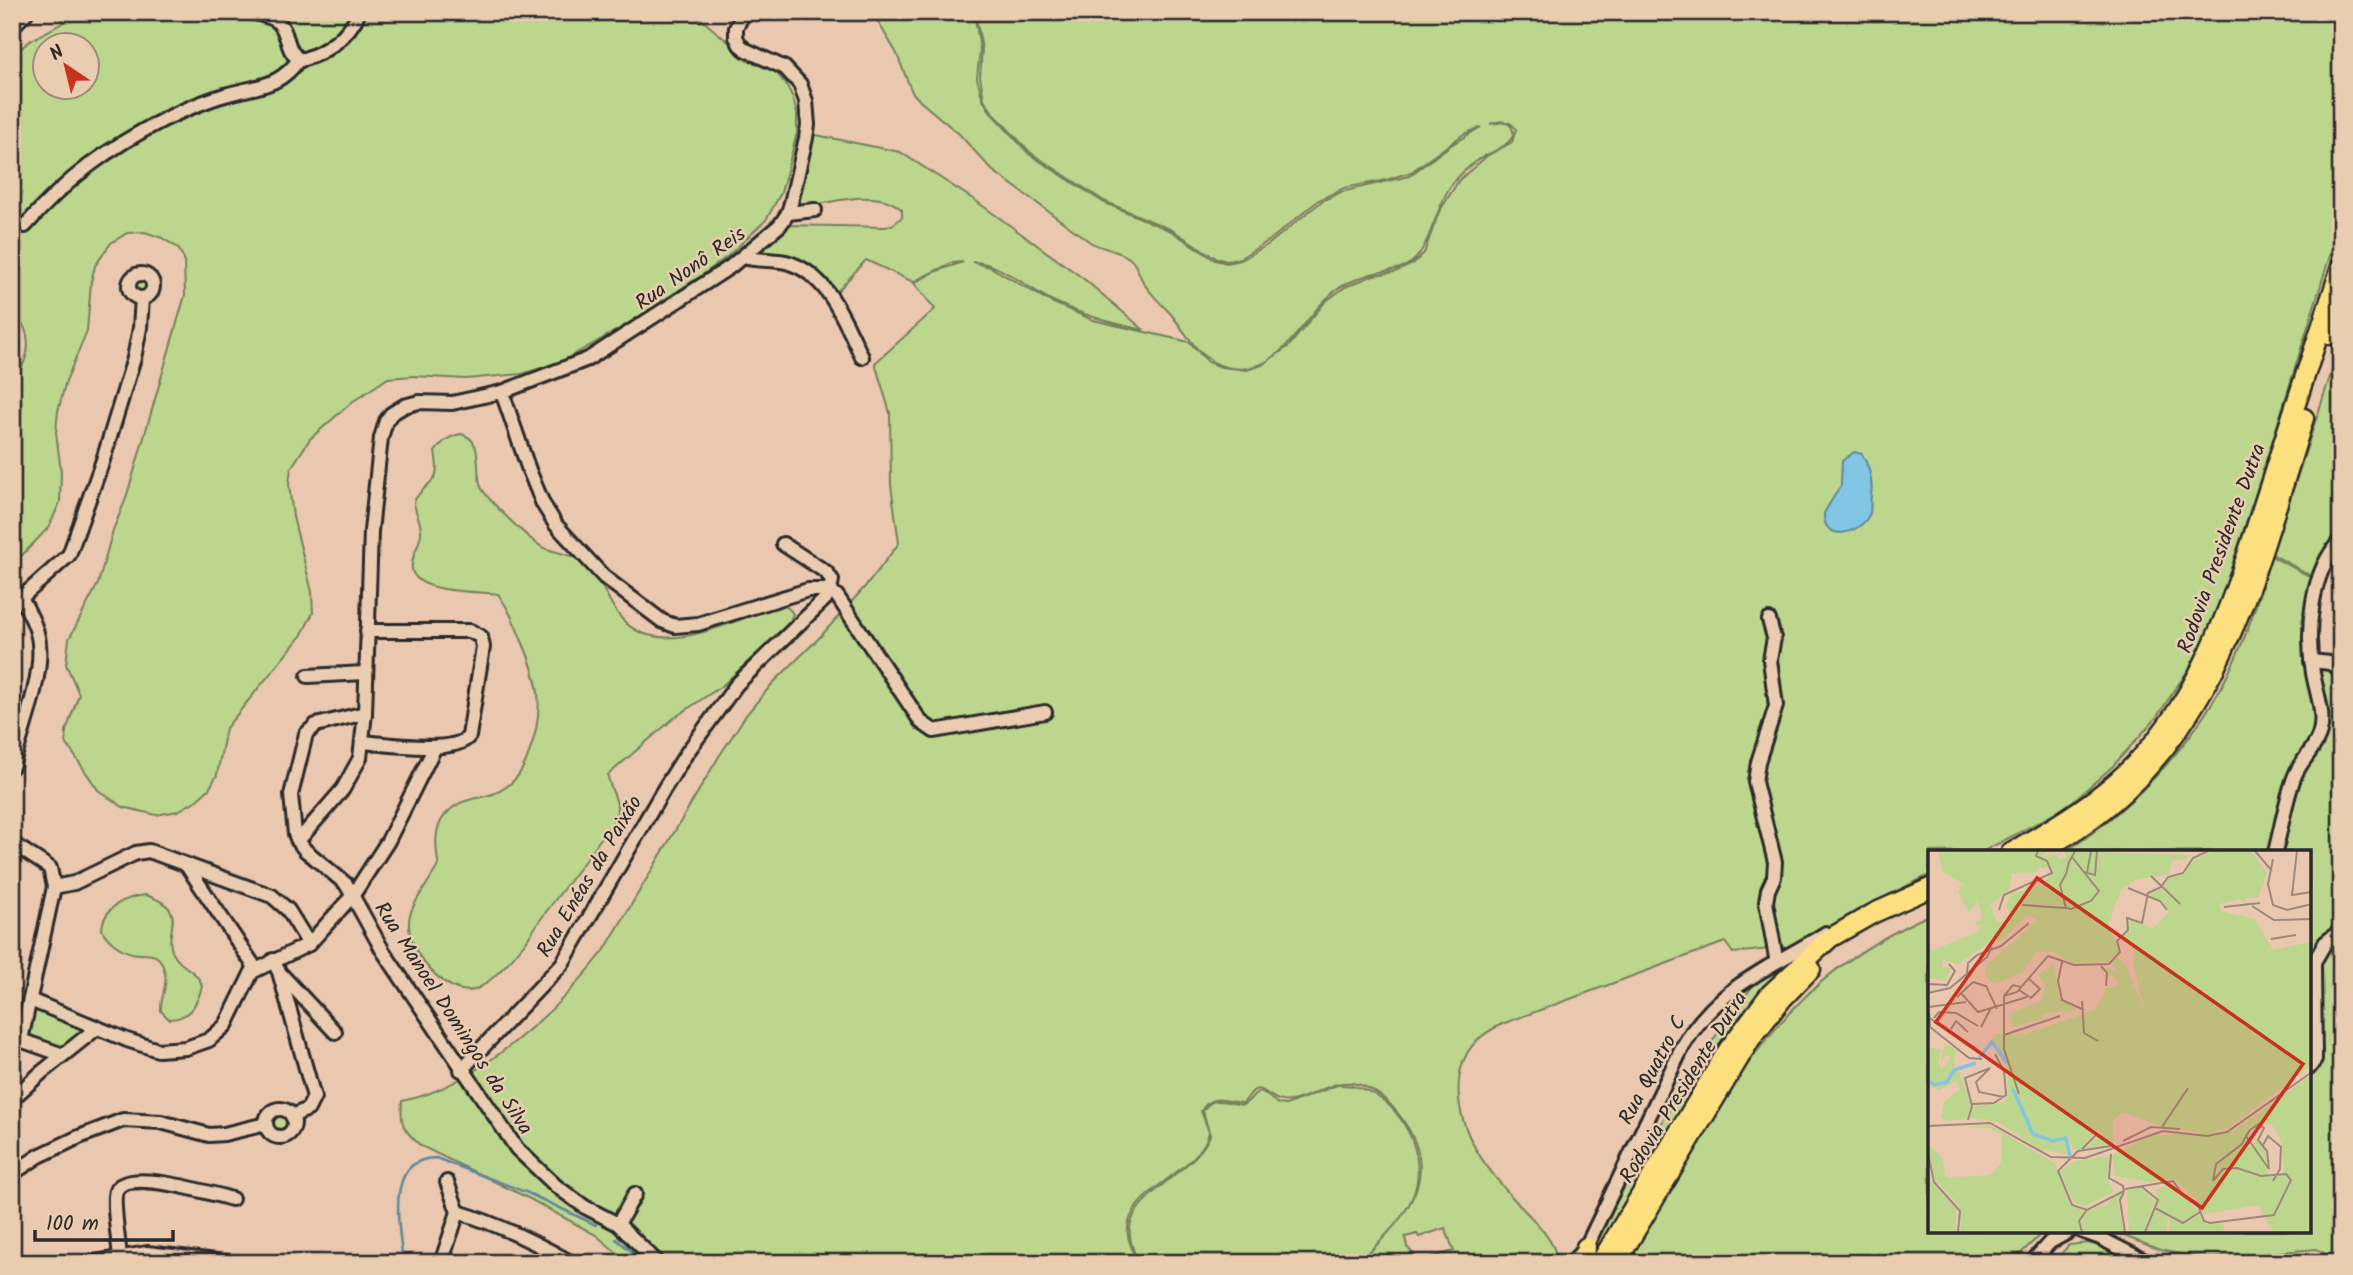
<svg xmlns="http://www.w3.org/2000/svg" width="2353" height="1275" font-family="Kalam,sans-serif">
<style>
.green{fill:#bcd68d;stroke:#74805c;stroke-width:2;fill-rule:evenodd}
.water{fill:#83c5e4;stroke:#60879a;stroke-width:2}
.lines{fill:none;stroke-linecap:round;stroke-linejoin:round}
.stream{stroke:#60879a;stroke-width:2.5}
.minor-casing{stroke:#2b2b2b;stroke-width:18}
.highway-casing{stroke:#2b2b2b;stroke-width:23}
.minor{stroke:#eacdb1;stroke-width:12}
.highway{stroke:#fce080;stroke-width:18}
.labels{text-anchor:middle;stroke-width:5;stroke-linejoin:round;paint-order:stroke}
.street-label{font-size:21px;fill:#2b2b2b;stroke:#eacdb1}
.inset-river{fill:none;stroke:#83c5e4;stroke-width:3.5}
.inset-road{fill:none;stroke:#9e897a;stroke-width:2}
.view{fill:#c8321e;fill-opacity:0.15;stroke:#c8321e;stroke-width:3.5}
.inset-edge{fill:none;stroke:#2b2b2b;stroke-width:3.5}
</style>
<rect width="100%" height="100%" fill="#eac7af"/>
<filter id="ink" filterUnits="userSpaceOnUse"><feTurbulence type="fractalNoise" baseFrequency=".0143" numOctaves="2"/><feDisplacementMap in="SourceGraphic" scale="14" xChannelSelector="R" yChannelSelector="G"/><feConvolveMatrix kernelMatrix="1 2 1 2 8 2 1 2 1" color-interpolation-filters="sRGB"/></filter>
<g filter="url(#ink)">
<!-- green -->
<g class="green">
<path d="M 59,12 L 685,12 L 702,20 L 739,51 L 773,69 L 786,84 L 793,98 L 797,114 L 797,133 L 781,193 L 766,220 L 728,256 L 702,275 L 628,324 L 562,361 L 522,374 L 466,379 L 414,376 L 388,378 L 352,402 L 310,439 L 291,468 L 289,484 L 293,517 L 312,592 L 313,613 L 301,636 L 226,728 L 217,775 L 209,789 L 197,800 L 178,811 L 156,815 L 123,807 L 98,790 L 66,743 L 66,731 L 79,694 L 66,664 L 69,639 L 98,584 L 113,530 L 125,501 L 136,465 L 185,295 L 184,259 L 178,248 L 162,238 L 145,232 L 127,233 L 111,243 L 95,266 L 91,282 L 87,331 L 66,381 L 58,411 L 56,432 L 61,472 L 60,502 L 49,527 L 12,566 L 12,379 C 32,360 34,330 12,312 L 12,57 L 28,42 L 64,22 ZM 46,46 L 88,46 L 88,88 L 46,88 Z"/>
<path d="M 872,12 L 974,12 L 980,49 L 977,78 L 983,100 L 992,114 L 1029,154 L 1103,202 L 1171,231 L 1215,260 L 1227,263 L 1241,260 L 1269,244 L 1322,201 L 1341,192 L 1409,176 L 1451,145 L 1481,127 L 1464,134 L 1411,172 L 1386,180 L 1344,188 L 1319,200 L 1270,240 L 1240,258 L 1227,261 L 1216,258 L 1172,230 L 1104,201 L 1031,153 L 993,113 L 984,99 L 980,77 L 982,49 L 975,12 L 2341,12 L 2341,220 L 2263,471 L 2220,602 L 2206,635 L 2190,667 L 2156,718 L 2113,766 L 2073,801 L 2054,814 L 1984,851 L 1930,852 L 1929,875 L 1856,911 L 1797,946 L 1733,953 L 1725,942 L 1502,1024 C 1477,1036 1462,1051 1459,1080 C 1454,1133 1490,1173 1524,1210 C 1539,1225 1554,1241 1559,1263 L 1427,1263 L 1428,1258 L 1454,1251 L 1445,1228 L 1419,1237 L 1417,1234 L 1405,1237 L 1407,1247 L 1418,1259 L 1417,1263 L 1359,1263 C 1402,1219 1447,1178 1400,1116 C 1389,1101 1372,1086 1352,1083 C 1330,1080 1312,1098 1291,1101 C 1272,1105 1263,1083 1253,1091 C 1249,1095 1247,1099 1243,1103 C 1225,1102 1212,1092 1201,1111 L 1209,1132 C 1201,1172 1122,1191 1128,1236 C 1130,1245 1134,1254 1136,1263 L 629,1263 L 596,1235 L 530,1199 L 421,1146 C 403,1130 400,1125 402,1101 C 476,1087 559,1009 604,951 L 718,758 L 746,715 L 772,684 L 820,637 L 870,581 L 899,543 L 891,485 L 890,413 L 875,363 L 935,309 L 914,283 L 934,272 L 963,262 L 951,263 L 913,282 L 866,260 L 834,295 L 822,281 L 751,256 L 786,225 L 886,227 L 894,224 L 902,217 L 902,210 C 879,185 821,205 791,210 L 811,134 L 900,152 L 976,201 L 1084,279 L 1144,330 C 1113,323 1084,316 1055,302 C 1031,291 997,260 972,262 L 990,267 L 1051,302 L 1093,320 L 1189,342 L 1208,362 L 1221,367 L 1247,370 L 1262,365 L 1289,346 L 1325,302 L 1345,287 L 1374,275 L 1395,272 L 1413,264 L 1424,253 L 1439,212 L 1459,180 L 1487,156 L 1512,142 L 1516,130 C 1511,119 1499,120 1490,124 L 1505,122 L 1511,126 L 1514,134 C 1507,149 1490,151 1476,161 C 1467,168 1457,177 1450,187 C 1436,209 1429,248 1412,262 C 1400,271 1385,270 1371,274 C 1362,277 1351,281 1342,286 C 1303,310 1283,381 1226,367 C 1198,360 1187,333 1170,313 C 1161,304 1152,295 1145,285 C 1139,277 1138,264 1129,258 C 1121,251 1102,249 1090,242 L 992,170 L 959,134 L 921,102 L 912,92 L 896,52 Z"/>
<circle cx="142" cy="286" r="10"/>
<path d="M 2341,343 L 2341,519 L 2337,520 L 2329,546 L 2315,578 L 2272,554 Z"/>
<path d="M 461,434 C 486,440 473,472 482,489 C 490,502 530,541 544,548 C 556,553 573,554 583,562 C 603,579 606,601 622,619 C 658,660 731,622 772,607 C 782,605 787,604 793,614 L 790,621 L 783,629 L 723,685 L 674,718 L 608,775 C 608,788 621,800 616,815 C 614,823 604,834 599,841 C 579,870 556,897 536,926 C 532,932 529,938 524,944 C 514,957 489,985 474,990 C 451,996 422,965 414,946 C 401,915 415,904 430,879 C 432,875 437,869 438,865 C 439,862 437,858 437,854 C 435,837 436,823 449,811 C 466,794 488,801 506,787 C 519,778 524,767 529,753 C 545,710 540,682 522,641 C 515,624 509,609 498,594 C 479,591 417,594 412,570 C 410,556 420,546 421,533 C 422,521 414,512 414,501 C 428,478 442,486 435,452 C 442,442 449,436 461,434 Z"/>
<path d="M 2271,556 L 2315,579 C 2298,628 2309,664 2317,713 L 2317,727 L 2270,851 L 2065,852 C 2138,804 2201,737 2236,657 C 2251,624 2261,590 2271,556 Z"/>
<path d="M 2314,663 L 2328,665 L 2341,674 L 2341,927 L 2322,942 L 2309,998 L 2309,852 L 2281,852 L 2297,781 L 2319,746 Z"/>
<path d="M 146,895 C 196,912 157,932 176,958 C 184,969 198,971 202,986 C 198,1003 189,1019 169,1019 L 161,1011 C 160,997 168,986 165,973 C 159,948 150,957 132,953 C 120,950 108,941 102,930 C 103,907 125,897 146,895 Z"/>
<path d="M 1929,915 L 1930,1231 L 2044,1231 L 2011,1263 L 1632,1263 L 1636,1248 L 1645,1233 C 1690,1154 1734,1069 1798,1004 C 1835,965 1881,937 1929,915 Z"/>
<path d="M 2341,936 L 2341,1263 L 2317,1249 L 2213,1258 L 2190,1256 L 2160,1250 L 2111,1231 L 2309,1231 L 2309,1073 L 2317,979 L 2321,960 L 2326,951 Z"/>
<path d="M 1781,970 L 1753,1005 L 1590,1263 L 1595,1238 L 1685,1083 L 1717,1034 L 1752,987 L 1762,979 Z"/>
<path d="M 32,1003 L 87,1024 L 78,1040 L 63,1051 L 24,1036 Z"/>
<path d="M 1337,1085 C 1391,1082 1432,1148 1413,1196 C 1402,1223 1377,1243 1358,1263 L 1138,1263 C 1135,1254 1131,1245 1130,1236 C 1124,1197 1198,1170 1210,1135 L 1203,1111 C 1213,1094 1226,1103 1242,1105 C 1251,1102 1252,1092 1261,1091 L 1278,1104 L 1286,1105 Z"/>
<circle cx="280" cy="1122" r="13"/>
<path d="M 2088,1243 L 2109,1249 L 2132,1263 L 2053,1263 L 2069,1245 Z"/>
</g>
<!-- water -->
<path class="water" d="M 1854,452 L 1862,454 C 1870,468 1873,482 1871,496 C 1870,502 1871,508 1870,513 C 1862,534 1822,544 1824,513 L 1841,485 L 1842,461 Z"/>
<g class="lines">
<!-- stream -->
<g class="stream">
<path d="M 616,1239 L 646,1263"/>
<path d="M 403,1263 C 400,1229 383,1158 436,1158 L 528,1193 L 596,1225"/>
</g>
<!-- minor casing -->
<g class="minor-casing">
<g id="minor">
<path d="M 251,12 C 260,15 272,16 278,22 C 290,33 285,53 301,60 C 326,53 349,36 359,12"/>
<path d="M 12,27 L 27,12"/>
<path d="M 788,213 L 815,210"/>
<path d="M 25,226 C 67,178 108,148 165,119 C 184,110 204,101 225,95 C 255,86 280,88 299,59"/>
<path d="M 743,257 C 757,261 772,259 786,262 C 828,273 845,322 862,357"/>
<circle cx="141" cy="286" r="12"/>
<path d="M 502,392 L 529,470 L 543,504 L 556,525 L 604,577 L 662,621 L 675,626 L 698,624 L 808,590 L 830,590 L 837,596 L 921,722 L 934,731 L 1045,712"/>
<path d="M 12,606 L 69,555 L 103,460 L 134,358 L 140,328 L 142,298"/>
<path d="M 1769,620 L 1774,638 L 1770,660 L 1776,706 L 1758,762 L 1755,782 L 1775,862 L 1774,877 L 1768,890 L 1766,902 L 1776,958"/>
<path d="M 2311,661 L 2330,663 L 2341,670"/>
<path d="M 308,676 L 365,673"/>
<path d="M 365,713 L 316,725 L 306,734 L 291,795 L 295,834 L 298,841 L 305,850 L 346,884 L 383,951 L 517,1149 L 556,1186 L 585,1207 L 618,1224 L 658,1263"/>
<path d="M 363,742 C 386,744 455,755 469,736 L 483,647 L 481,637 L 470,631 L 367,631"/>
<path d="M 12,767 C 21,734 43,677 39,644 C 38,628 29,613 22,599"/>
<path d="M 298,841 L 343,789 L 360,758 L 365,713 L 371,531 L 381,438 L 386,421 L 391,414 L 404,406 L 419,402 L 452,403 L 502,392 L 588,359 L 730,267 L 780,225 L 788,213 L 791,203 L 806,138 L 808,125 L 806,101 L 800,84 L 785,68 L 746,50 L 740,45 L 736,37 L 736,28 L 744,12"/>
<path d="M 12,843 L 50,868 L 54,887 L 21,1040"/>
<path d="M 2275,852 C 2281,830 2287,792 2296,773 C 2303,758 2316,748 2320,732 C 2325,712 2316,692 2313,673 C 2306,632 2310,572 2341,540"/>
<path d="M 187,866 L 256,969"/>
<path d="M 54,887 L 74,883 L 136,853 L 149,851 L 272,896 L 288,910 L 309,944"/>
<path d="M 273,960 L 279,972 L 314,1097 L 308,1109 L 292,1116"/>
<path d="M 280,973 L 335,1032"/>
<path d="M 30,1000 L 127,1040 L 158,1050 L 186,1048 L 209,1040 L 226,1025 L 252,972 L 309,944 L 353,895 L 388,841 L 435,747"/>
<path d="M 12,1037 L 63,1055"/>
<path d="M 2309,1068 L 2315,1060 L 2314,962 L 2325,943 L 2341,930"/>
<path d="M 461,1070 L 562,964 L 664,789 L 686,754 L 737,684 L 825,599 L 830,590 L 832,580 L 826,572 L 783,544"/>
<path d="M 12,1099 L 42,1072 L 97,1028"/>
<circle cx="280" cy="1123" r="14"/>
<path d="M 12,1174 L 39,1156 L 79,1137 L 123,1120 L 161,1122 L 209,1135 L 224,1134 L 266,1124"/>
<path d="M 447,1182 L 458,1212"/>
<path d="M 618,1224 L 635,1194"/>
<path d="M 2081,1231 L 2098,1237 L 2149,1263"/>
<path d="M 120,1257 C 119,1244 112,1200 116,1191 C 125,1167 213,1194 232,1199"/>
<path d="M 88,1263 L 147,1253 L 234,1263"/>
<path d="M 441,1263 L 458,1212 C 498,1224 535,1242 572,1263"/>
<path d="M 1571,1263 L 1586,1247 L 1683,1046 C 1719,985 1769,969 1826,933"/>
<path d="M 2031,1263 L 2050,1242 L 2070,1231"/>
</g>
</g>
<!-- highway casing -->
<g class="highway-casing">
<g id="highway">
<path d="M 2331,335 L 2341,307"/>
<path d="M 2011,852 C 2048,831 2085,809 2117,781 C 2205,704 2237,585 2272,478 C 2294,408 2318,337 2341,267"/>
<path d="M 2038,852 C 2212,762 2250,590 2304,418"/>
<path d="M 1584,1263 L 1586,1247"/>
<path d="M 1600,1263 L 1728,1050 L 1770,994 L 1830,938 L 1874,913 L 1930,888"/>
<path d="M 1616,1263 L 1750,1040 L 1783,998 L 1811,969"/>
</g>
</g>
<!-- minor -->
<use href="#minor" class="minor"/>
<!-- highway -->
<use href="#highway" class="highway"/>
</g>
</g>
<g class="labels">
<!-- street labels -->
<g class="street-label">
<text transform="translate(690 268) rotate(-35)" y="7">Rua Nonô Reis</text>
<text transform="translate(2221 548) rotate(-70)" y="7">Rodovia Presidente Dutra</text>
<text transform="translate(589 876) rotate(-59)" y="7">Rua Enéas da Paixão</text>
<text transform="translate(454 1018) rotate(57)" y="7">Rua Manoel Domingos da Silva</text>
<text transform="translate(1652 1070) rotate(-62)" y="7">Rua Quatro C</text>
<text transform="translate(1683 1087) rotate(-58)" y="7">Rodovia Presidente Dutra</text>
</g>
</g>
<!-- overview -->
<g transform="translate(1928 850)">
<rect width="383" height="383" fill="#eac7af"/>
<path d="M 10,1 L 120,1 L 114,6 L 127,4 L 131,9 L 138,7 L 136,1 L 264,5 L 257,10 L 245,9 L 241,24 L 207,30 L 193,40 L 180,73 L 191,102 L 180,112 L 144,113 L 123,101 L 109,102 L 95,122 L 66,134 L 57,126 L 58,116 L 109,70 L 100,65 L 74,90 L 58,94 L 31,114 L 15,110 L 14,117 L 23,118 L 18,130 L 0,128 L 0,102 L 50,82 L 53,76 L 46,73 L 54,68 L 50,50 L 41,63 L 30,42 L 35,34 L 14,21 ZM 111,18 L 121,18 L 124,23 L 114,35 L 83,44 L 78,56 L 84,69 L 69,73 L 62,55 L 81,40 L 84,23 L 107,23 ZM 284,1 L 323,1 L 339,23 L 330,48 L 317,48 L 317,55 L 312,49 L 291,54 L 293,61 L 327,69 L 344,100 L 383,92 L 383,216 L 300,278 L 277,283 L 236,277 L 194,262 L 185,271 L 185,294 L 155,299 L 174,284 L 170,279 L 153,299 L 146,299 L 139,288 L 141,305 L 111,299 L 70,272 L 42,268 L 46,256 L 75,253 L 80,244 L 79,218 L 65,191 L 67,184 L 97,184 L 167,160 L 179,138 L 190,136 L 186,126 L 180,127 L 173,116 L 194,124 L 182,114 L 190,107 L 198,116 L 216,160 L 205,112 L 206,95 L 196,88 L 199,72 L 205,69 L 225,79 L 241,62 L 236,54 L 220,47 L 221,43 L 233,39 L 248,52 L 235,38 L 240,28 L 256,24 L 265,11 ZM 126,113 L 131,149 L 150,160 L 116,163 L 114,169 L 84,177 L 84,162 L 113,151 L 118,135 L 110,125 ZM 17,194 L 27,199 L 26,219 L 31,221 L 43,255 L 39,269 L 17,271 L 13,267 L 16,252 L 32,239 L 28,231 L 11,240 L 0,235 L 0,197 L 13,200 L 10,213 L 14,220 L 23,207 L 17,205 L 12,214 ZM 383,225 L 383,382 L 345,382 L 330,355 L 275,364 L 272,353 L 246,329 L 222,332 L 187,326 L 184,306 L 195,299 L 223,286 L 306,281 ZM 332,272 L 344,275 L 354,292 L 356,324 L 340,324 L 338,301 L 328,287 L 325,298 L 320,294 L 323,278 ZM 62,275 L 126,313 L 142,354 L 155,361 L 179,355 L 187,345 L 194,343 L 190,353 L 196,382 L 33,382 L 31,355 L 7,330 L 0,295 L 14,307 L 18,328 L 62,325 L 74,313 L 74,284 L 62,278 L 39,277 ZM 0,304 L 3,331 L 28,359 L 28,382 L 0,382 ZM 181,306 L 179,329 L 186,342 L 157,356 L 147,353 L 131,322 L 146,311 ZM 243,332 L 271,362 L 256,372 L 228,358 L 228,340 ZM 209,335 L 227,351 L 215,382 L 201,382 L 199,339 ZM 227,359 L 240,366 L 238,382 L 218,382 ZM 272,364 L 278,374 L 294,372 L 297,382 L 241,382 L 242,368 L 256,374 Z" fill="#bcd68d" fill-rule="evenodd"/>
<path class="inset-river" d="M 51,208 L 64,192 L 79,213M 0,231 L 7,235 L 19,232 L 26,220 L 48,213M 85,239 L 105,284 L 125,291 L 138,288 L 142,306"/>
<path class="inset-road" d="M 327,1 L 344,21M 369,1 L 364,45 L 384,42M 144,7 L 171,41 L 163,51 L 143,59 L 138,58 L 132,35 L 138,24 L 141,12 L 145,5 L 147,1M 345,9 L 340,34 L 345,55 L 359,60 L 384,54M 156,22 L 167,25 L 169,1M 159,23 L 163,1M 223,26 L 252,54M 200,38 L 232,51 L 239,60M 94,55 L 138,58M 324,56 L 346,70 L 384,69M 296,57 L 332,53M 71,60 L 76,45 L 124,23 L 119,11 L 108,6 L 110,1M 343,89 L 368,85M 134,112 L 130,131 L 134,150 L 156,160M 173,116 L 179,123 L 178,136M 39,123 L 40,113 L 49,105 L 73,96 L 101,73M 45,132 L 58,136 L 69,159M 0,134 L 19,135 L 27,121 L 21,114M 91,140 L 103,148 L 112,139 L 100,128M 0,143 L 22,138 L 59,107 L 64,97M 33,143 L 50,162 L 99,147M 76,146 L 89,142 L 120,106 L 146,115 L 181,114 L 192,102 L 189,91 L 200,80 L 199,68 L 214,73 L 220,43 L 233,37 L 240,27 L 255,23 L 265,8 L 280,1M 76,146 L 76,199 L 91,244M 76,146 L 85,135 L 93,137M 29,147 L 45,132M 0,148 L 2,177M 154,151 L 156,183 L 170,191M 1,157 L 38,152M 0,167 L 49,199M 6,168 L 11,162 L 28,163 L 50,176M 2,177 L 41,208 L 54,209M 53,177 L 63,158M 23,179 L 28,171 L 40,182M 76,185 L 132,166M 44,254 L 66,253 L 78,245 L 76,221 L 67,204M 40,270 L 44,256 L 37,228 L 62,218 L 48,232 L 51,242 L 76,247M 0,276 L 62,273 L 123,307 L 157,308 L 235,281 L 279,286 L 299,282 L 384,222M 234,277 L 260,238M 195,291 L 223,277 L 252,279M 335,295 L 340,286 L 353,297 L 352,319 L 345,331M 154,299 L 169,284M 0,303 L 6,332 L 32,361 L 30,382M 183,304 L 181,328 L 195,336 L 196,341 L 159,360 L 144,355 L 130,321 L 150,301 L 183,296M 285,331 L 288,314 L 314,294 L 318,286 L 322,280 L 331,274 L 336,278 L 330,290 L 339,301 L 341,319 L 318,286M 213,336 L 230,350 L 217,382M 197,339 L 245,331 L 255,345 L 269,353 L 276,371 L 282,373 L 346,365 L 363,330 L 358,324 L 333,326 L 309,318 L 295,319 L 285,331M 196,342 L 192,350 L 197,382M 227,358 L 255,373 L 272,362M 154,382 L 151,371 L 158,361"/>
<path class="view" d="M 109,28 L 375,214 L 274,358 L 8,172 Z"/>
<rect width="383" height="383" class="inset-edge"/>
</g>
<!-- margin -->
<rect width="2353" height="1275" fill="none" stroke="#eacdb1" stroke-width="42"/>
<rect x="21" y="21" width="2311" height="1233" fill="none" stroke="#2b2b2b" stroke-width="2.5" filter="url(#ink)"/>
<!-- north arrow -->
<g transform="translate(66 66) rotate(325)"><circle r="33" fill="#eacdb1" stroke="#9e8c7b" stroke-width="2"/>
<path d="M0-5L12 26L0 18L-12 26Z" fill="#c8321e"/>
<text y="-10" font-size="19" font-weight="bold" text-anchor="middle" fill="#2b2b2b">N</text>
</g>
<!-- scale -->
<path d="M35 1230v10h138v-10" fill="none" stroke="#2b2b2b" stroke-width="3.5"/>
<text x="46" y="1230" font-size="21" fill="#2b2b2b" stroke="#eacdb1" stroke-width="5" paint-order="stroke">100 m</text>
</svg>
